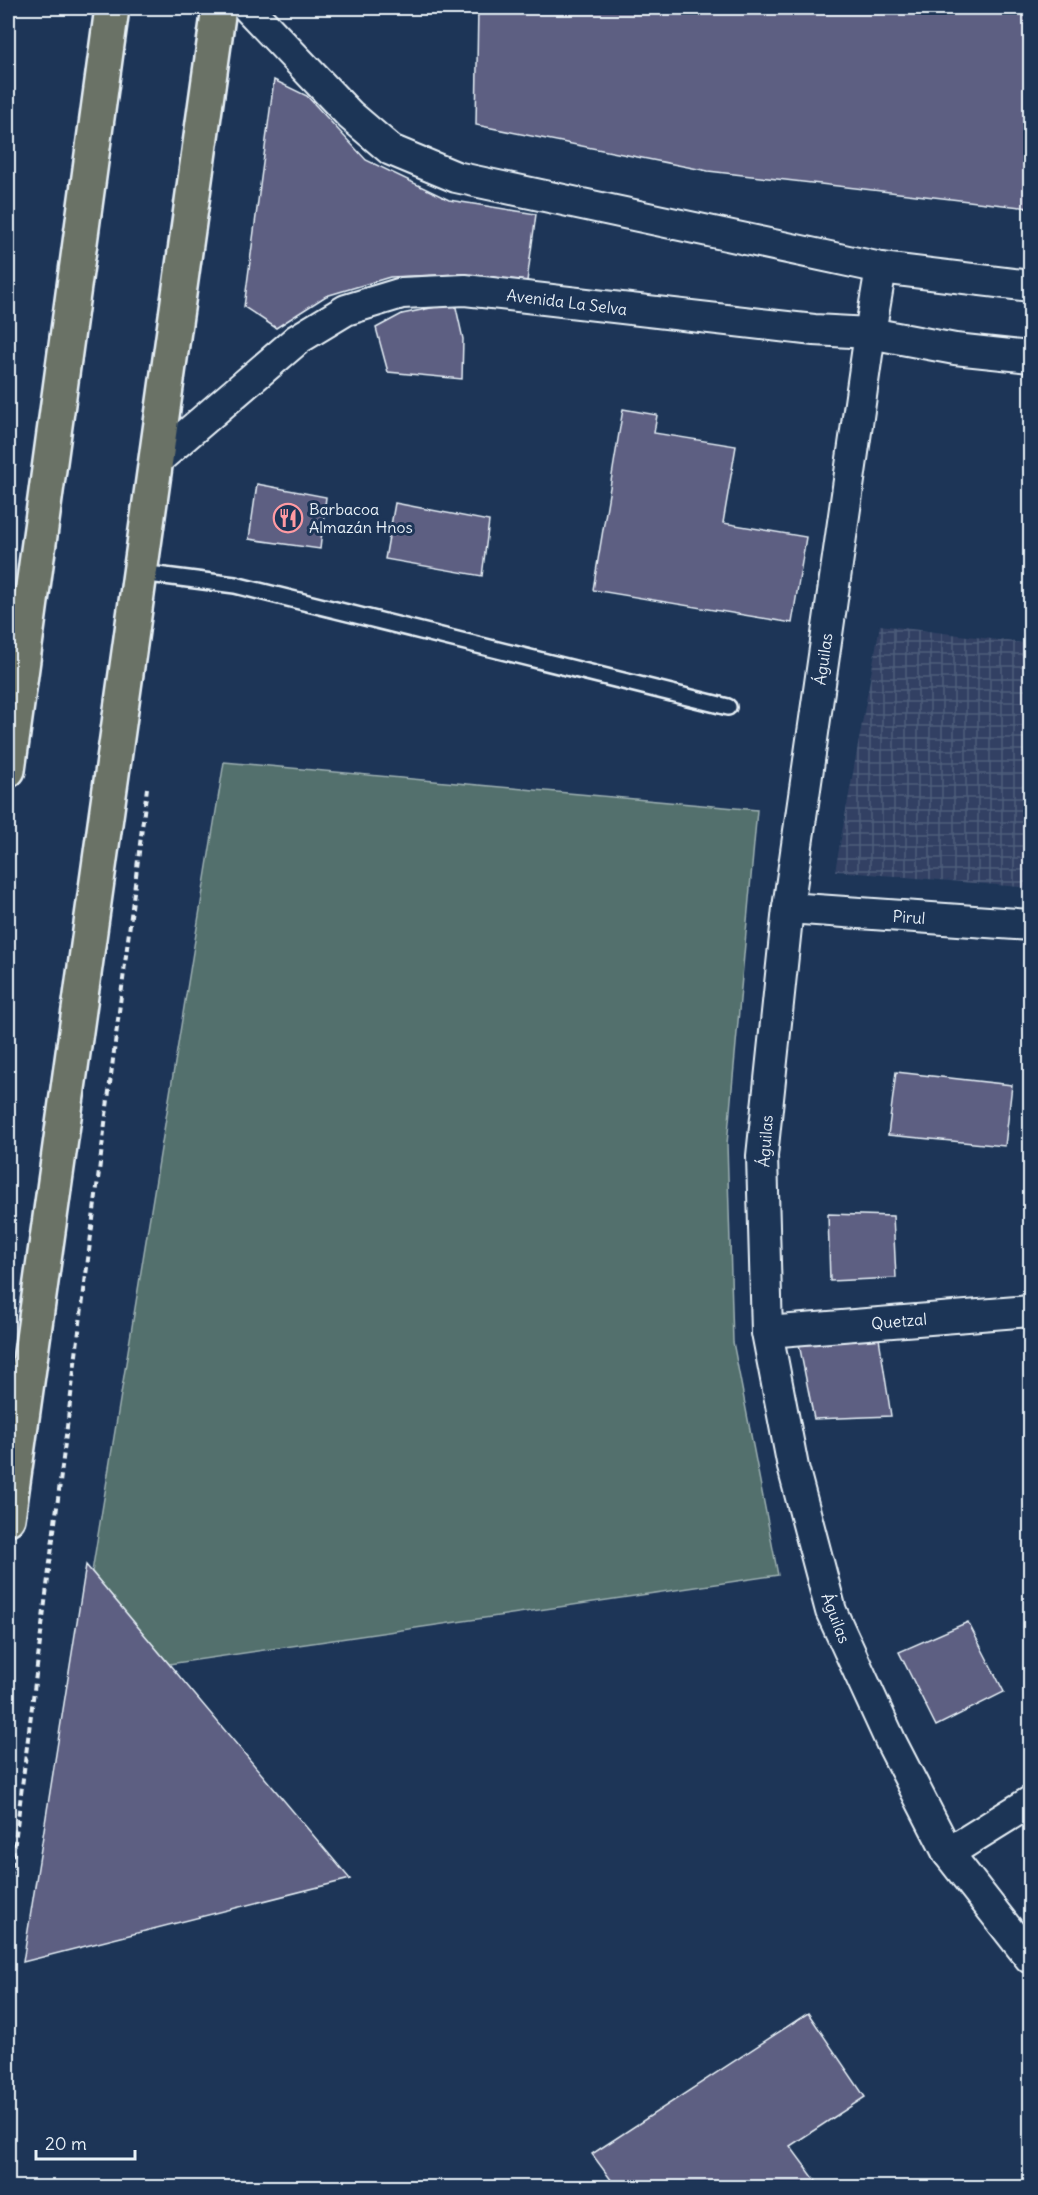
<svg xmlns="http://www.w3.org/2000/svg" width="1038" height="2195" font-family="Delius,sans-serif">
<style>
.industrial{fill:url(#industrial-grid)}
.green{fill:#526f6d;stroke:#9db0b2;stroke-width:1.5}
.building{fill:#5d5e82;stroke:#e8f1f8;stroke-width:1.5}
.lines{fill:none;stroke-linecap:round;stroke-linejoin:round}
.lane-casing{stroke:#e8f1f8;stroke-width:20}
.street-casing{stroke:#e8f1f8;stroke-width:34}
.highway-casing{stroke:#e8f1f8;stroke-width:38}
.path{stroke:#e8f1f8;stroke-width:4;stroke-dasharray:6 4.5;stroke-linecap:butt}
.lane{stroke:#1d3557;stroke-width:15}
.street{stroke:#1d3557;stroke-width:30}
.highway{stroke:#6a7266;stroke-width:33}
.labels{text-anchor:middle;stroke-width:6;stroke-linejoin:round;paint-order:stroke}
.street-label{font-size:16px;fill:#e8f1f8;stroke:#1d3557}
.poi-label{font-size:16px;fill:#e8f1f8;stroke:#1d3557;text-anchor:start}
</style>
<defs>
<pattern id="industrial-grid" width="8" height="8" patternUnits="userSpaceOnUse" patternTransform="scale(1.5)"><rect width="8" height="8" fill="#304164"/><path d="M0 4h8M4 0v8" fill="none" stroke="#4e5d7b"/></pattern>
</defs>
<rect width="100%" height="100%" fill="#1d3557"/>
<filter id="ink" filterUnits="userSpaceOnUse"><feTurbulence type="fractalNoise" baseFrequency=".0167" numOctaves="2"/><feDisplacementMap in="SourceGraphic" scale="12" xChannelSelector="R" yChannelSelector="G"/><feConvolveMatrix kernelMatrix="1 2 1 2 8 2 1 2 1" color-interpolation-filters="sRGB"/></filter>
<g filter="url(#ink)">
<!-- industrial -->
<path class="industrial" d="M 880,625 L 1030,644 L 1030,888 L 835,871 Z"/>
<!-- green -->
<path class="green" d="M 224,762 L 757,810 L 727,1144 L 733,1342 L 778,1575 L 169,1664 L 92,1572 Z"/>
<!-- building -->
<g class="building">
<path d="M 478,8 L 1030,8 L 1030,208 L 708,171 L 476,125 Z"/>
<path d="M 274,80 L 307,96 L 366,160 L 449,200 L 536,214 L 527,281 L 463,274 L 390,277 L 326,296 L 276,328 L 244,307 Z"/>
<path d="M 455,303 L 463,339 L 462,379 L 388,372 L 376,328 L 402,314 Z"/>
<path d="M 623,409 L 657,415 L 654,433 L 736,446 L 723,523 L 806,537 L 792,623 L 593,590 Z"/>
<path d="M 257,484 L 326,497 L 320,549 L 249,539 Z"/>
<path d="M 395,503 L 489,521 L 482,576 L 385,559 Z"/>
<path d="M 896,1072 L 1012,1085 L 1005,1146 L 888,1135 Z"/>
<path d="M 828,1214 L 893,1216 L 896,1278 L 830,1281 Z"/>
<path d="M 879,1338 L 891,1416 L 814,1419 L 799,1344 Z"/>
<path d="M 86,1565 L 169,1664 L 350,1879 L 23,1962 Z"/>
<path d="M 968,1622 L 1004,1692 L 936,1726 L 899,1652 Z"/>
<path d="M 808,2013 L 865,2097 L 790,2146 L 821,2188 L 617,2188 L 592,2154 Z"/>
</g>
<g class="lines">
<!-- lane casing -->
<g class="lane-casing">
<path id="lane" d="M 141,573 L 235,585 L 728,707"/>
</g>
<!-- street casing -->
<g class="street-casing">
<g id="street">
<path d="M 248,8 L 350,115 L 391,150 L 456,177 L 881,268 L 1030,286"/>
<path d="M 881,268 L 870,333 L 788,908 L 762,1156 L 767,1332 L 793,1467 L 831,1611 L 891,1742 L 948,1853 L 1030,1958"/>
<path d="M 157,460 L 298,339 L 346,310 L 402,293 L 465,290 L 814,330 L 870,333 L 955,349 L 1030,357"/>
<path d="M 788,908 L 1030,925"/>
<path d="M 767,1332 L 1030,1311"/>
<path d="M 948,1853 L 1030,1802"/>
</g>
</g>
<!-- highway casing -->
<g class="highway-casing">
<g id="highway">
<path d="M 8,770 L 112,8"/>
<path d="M 8,1518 L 219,8"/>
</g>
</g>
<!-- path -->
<g class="path">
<path d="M 8,473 L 15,464"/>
<path d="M 8,1898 L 147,788"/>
</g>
<!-- lane -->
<use href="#lane" class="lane"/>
<!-- street -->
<use href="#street" class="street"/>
<!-- highway -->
<use href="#highway" class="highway"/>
</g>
</g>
<!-- icons -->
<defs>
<g id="restaurant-ring" transform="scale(1.5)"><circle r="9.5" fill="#1d3557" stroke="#ff9aa2" stroke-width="1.5"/><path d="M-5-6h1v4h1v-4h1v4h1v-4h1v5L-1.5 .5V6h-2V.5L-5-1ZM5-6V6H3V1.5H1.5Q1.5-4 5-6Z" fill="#ff9aa2"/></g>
</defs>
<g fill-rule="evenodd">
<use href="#restaurant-ring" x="288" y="518"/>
</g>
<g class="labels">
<!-- street labels -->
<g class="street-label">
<text transform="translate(567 302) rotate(7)" y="6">Avenida La Selva</text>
<text transform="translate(823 659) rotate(-82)" y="6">Águilas</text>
<text transform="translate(909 917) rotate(4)" y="6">Pirul</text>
<text transform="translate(765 1141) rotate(-86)" y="6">Águilas</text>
<text transform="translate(899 1321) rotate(-5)" y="6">Quetzal</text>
<text transform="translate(836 1618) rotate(69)" y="6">Águilas</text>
</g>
<!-- poi labels -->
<g class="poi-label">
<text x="309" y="515">Barbacoa<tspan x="309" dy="18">Almazán Hnos</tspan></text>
</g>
</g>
<!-- margin -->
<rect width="1038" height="2195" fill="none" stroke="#1d3557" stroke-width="30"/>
<rect x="15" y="15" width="1008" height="2165" fill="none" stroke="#e8f1f8" stroke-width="2" filter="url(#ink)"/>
<!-- scale -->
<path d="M36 2150v9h99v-9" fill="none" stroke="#e8f1f8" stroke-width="3"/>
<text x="45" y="2150" font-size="18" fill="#e8f1f8" stroke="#1d3557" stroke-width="4.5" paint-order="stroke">20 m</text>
</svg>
